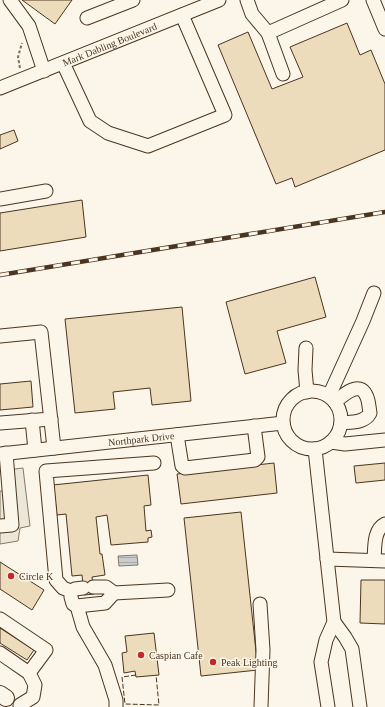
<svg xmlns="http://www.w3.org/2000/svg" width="385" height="707" font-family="'Times New Roman',serif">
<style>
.parking{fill:#ede7d9;stroke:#887966}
.water{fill:url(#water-rules);stroke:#887966}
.building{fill:#ecdcbc;stroke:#4a3520}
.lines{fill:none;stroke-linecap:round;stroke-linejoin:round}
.minor-casing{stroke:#4a3520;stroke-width:15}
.major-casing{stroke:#4a3520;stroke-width:18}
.path{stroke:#7f6f5c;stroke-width:2;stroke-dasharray:3 2;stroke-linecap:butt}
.minor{stroke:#fbf6e9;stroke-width:13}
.major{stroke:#fbf6e9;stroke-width:16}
.rail-casing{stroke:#4a3520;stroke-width:4.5}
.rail{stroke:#fbf6e9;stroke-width:3;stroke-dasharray:9;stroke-linecap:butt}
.fence{stroke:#4a3520;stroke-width:1;stroke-dasharray:5 2;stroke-linecap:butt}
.poi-dot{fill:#c62828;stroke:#fbf6e9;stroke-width:1.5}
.labels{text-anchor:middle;stroke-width:3;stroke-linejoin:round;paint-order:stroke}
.street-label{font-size:10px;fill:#4a3520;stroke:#fbf6e9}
.poi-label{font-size:10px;fill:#4a3520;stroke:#fbf6e9;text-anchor:start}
</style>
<defs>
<pattern id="water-rules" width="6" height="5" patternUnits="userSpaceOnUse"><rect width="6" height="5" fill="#c9cecd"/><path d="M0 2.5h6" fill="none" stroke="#a5a8a6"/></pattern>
</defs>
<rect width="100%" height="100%" fill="#fbf6e9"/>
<!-- parking -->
<path class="parking" d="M 23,468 L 30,526 L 20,528 L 18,541 L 0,544 L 0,491 L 3,491 L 7,470 Z"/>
<!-- water -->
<path class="water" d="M 137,555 L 138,565 L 119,566 L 118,556 Z"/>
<!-- building -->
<g class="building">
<path d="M 22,0 L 72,0 L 55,24 Z"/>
<path d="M 347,23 L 360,55 L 371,50 L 385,84 L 385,150 L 295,187 L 292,178 L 276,184 L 218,45 L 248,32 L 272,89 L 303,77 L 290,47 Z"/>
<path d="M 14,130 L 18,141 L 0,149 L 0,135 Z"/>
<path d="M 82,200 L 86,237 L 0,251 L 0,213 Z"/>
<path d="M 315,277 L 326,317 L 277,331 L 286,363 L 245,374 L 226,302 Z"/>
<path d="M 182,307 L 191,401 L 152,405 L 150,388 L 113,392 L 115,409 L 75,413 L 65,319 Z"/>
<path d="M 31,381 L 33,407 L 0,410 L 0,384 Z"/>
<path d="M 274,463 L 277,493 L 181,504 L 177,474 Z"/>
<path d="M 385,463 L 385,480 L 356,483 L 354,466 Z"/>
<path d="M 148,475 L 151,505 L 144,506 L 146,531 L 151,530 L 152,537 L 148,538 L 148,542 L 111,545 L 107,515 L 96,517 L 100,554 L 102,554 L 105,575 L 92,577 L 94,594 L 84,595 L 82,575 L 72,576 L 66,514 L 57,515 L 53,485 Z"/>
<path d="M 241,512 L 258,670 L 201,676 L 184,518 Z"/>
<path d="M 0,562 L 44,590 L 32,610 L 0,589 Z"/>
<path d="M 361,580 L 385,580 L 385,624 L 360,623 Z"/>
<path d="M 0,628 L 34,650 L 27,660 L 0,643 Z"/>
<path d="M 154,633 L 159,675 L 136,677 L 135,671 L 124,673 L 122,653 L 127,652 L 125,636 Z"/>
</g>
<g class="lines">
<!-- minor casing -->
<g class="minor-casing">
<g id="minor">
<path d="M 10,0 L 29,26 L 44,71"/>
<path d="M 247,0 L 252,14 L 268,33"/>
<path d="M 373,0 L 385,29"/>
<path d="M 87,18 L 133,0"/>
<path d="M 63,63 L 90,121 L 108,133 L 148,146 L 225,115 L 182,15"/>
<path d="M 283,74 L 268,33 L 342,0"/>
<path id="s1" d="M 0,88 L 219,0"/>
<path d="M 0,199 L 46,191"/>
<path d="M 0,336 L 41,332 L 54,448"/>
<path d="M 306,348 L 305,370 L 307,392"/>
<circle cx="312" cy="420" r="29"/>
<path d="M 329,396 L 363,321 L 374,293"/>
<path d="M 335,402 C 342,396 359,380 366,395 C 369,400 369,408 370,413 C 365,423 351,422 341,423"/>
<path d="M 32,420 L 35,450"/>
<path d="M 0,423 L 51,419"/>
<path d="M 177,435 L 182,466 L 185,468 L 255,460 L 258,457 L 254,426"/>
<path d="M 331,442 L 345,444 L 385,440"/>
<path d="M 315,449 L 334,622 L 326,640 L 321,662 L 328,707"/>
<path id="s2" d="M 0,454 L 283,423"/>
<path d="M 0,526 L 12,525 L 6,453"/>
<path d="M 327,559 L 385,561"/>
<path d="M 374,560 C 375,549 373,530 385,524"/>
<path d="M 83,588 L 75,589 L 71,591 L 71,597 L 73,604 L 77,606 L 105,603 L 114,593 L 106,587 L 93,587"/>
<path d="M 71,591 L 63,588 L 56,580 L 46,471 L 154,463"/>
<path d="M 114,593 L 168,590"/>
<path d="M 260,604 L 263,650 L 261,707"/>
<path d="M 77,606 L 83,627 L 105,665 L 116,700 L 116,707"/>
<path d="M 0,619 L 46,650 L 29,673"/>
<path d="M 334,622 L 345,637 L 352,649 L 360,707"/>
<path d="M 0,653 L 29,673 L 35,685 L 33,697 L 20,705"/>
</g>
</g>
<!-- major casing -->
<g class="major-casing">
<path id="major" d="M 0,694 L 6,698"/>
</g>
<!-- path -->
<path class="path" d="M 20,68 L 18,57 L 22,43"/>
<!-- minor -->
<use href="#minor" class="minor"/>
<!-- major -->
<use href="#major" class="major"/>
<!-- rail casing -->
<g class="rail-casing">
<path id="rail" d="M 0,275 L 385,212"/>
</g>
<!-- rail -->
<use href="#rail" class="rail"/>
<!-- fence -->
<path class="fence" d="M 136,675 L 122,677 L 125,704 L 159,705 L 156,675"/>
</g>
<!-- markers -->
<g class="poi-dot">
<circle cx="11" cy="576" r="4"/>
<circle cx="141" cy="655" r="4"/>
<circle cx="213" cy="662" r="4"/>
</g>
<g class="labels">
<!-- street labels -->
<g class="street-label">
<text dy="4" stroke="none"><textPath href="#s1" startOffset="118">Mark Dabling Boulevard</textPath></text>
<text dy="4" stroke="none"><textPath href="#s2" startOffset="142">Northpark Drive</textPath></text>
</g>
<!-- poi labels -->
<g class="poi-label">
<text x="19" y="580">Circle K</text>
<text x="149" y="659">Caspian Cafe</text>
<text x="221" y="666">Peak Lighting</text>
</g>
</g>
</svg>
